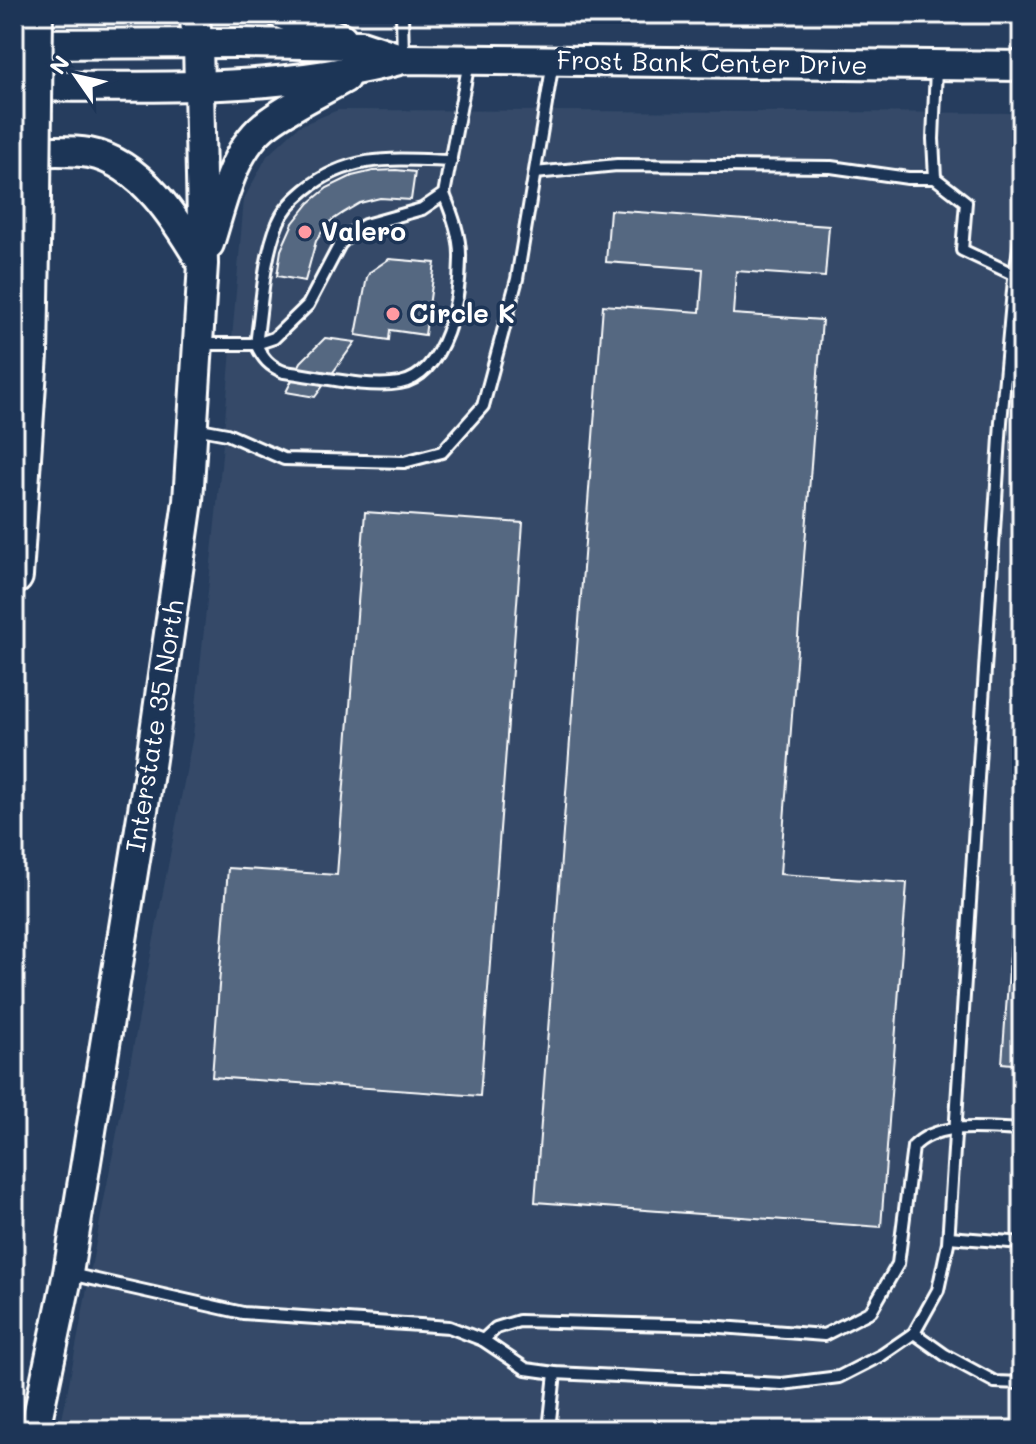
<svg xmlns="http://www.w3.org/2000/svg" width="1036" height="1444" font-family="Mali,sans-serif">
<style>
.built{fill:#344a68}
.building{fill:#556781;stroke:#fff;stroke-width:2}
.lines{fill:none;stroke-linecap:round;stroke-linejoin:round}
.lane-casing{stroke:#fff;stroke-width:16}
.secondary-casing{stroke:#fff;stroke-width:34}
.highway-casing{stroke:#fff;stroke-width:42}
.lane{stroke:#1d3557;stroke-width:10}
.secondary{stroke:#1d3557;stroke-width:28}
.highway{stroke:#1d3557;stroke-width:36}
.highway-bridge-casing{stroke:#fff;stroke-width:42;stroke-linecap:butt}
.highway-bridge{stroke:#1d3557;stroke-width:36}
.poi-dot{fill:#ff9aa2;stroke:#1d3557;stroke-width:3}
.labels{text-anchor:middle;stroke-width:7;stroke-linejoin:round;paint-order:stroke}
.street-label{font-size:26px;fill:#fff;stroke:#1d3557}
.poi-label{font-size:26px;font-weight:bold;fill:#fff;stroke:#1d3557;text-anchor:start}
</style>
<rect width="100%" height="100%" fill="#263d5e"/>
<filter id="ink" filterUnits="userSpaceOnUse"><feTurbulence type="fractalNoise" baseFrequency=".0125" numOctaves="2"/><feDisplacementMap in="SourceGraphic" scale="16" xChannelSelector="R" yChannelSelector="G"/><feConvolveMatrix kernelMatrix="1 2 1 2 8 2 1 2 1" color-interpolation-filters="sRGB"/></filter>
<g filter="url(#ink)">
<!-- built -->
<path class="built" d="M 338,110 L 1022,113 L 1022,1430 L 60,1430 L 193,735 L 221,466 L 244,199 L 267,156 L 299,126 Z"/>
<!-- building -->
<g class="building">
<path d="M 396,170 L 415,172 L 411,200 L 380,198 L 360,203 L 343,213 L 328,223 L 316,241 L 305,281 L 277,276 L 281,250 L 293,223 L 309,203 L 327,188 L 352,176 L 373,171 Z"/>
<path d="M 610,210 L 829,226 L 825,277 L 736,271 L 733,314 L 822,320 L 780,874 L 907,883 L 881,1227 L 535,1202 L 603,305 L 700,312 L 703,269 L 606,262 Z"/>
<path d="M 389,259 L 435,263 L 425,335 L 390,330 L 389,340 L 356,335 L 367,277 L 370,272 Z"/>
<path d="M 325,338 L 355,342 L 315,397 L 286,392 L 301,362 Z"/>
<path d="M 365,512 L 523,523 L 480,1096 L 212,1077 L 228,868 L 337,875 Z"/>
<path d="M 1022,795 L 1022,1065 L 1002,1063 Z"/>
<path d="M 871,1420 L 1004,1430 L 870,1430 Z"/>
</g>
<g class="lines">
<!-- lane casing -->
<g class="lane-casing">
<g id="lane">
<path d="M 402,14 L 403,57"/>
<path d="M 535,173 L 617,165 L 831,167 L 908,178 L 935,178 L 966,202 L 962,250 L 1015,275"/>
<path d="M 935,178 L 933,139 L 936,69"/>
<path d="M 444,194 C 452,214 461,237 460,259 C 460,299 446,374 400,383 C 367,389 318,376 284,372 C 269,366 263,359 256,344 C 262,305 263,259 278,223 C 283,210 294,199 305,190 C 350,153 396,159 451,161"/>
<path d="M 199,344 L 256,344 L 274,338 L 308,305 L 340,244 L 351,233 L 365,225 L 422,209 L 444,194 L 469,62"/>
<path d="M 195,428 L 227,434 L 284,459 L 404,462 L 442,452 L 483,406 L 517,279 L 553,62"/>
<path d="M 949,1237 L 1022,1243"/>
<path d="M 70,1274 L 243,1313 L 449,1327 L 483,1340 L 526,1369 L 555,1373 L 782,1384 L 839,1377 L 882,1355 L 914,1333 L 938,1290 L 948,1243 L 1001,422 L 1014,280 L 1022,230"/>
<path d="M 914,1333 L 945,1355 L 995,1382 L 1022,1383"/>
<path d="M 483,1340 L 496,1328 L 519,1321 L 708,1326 L 824,1335 L 871,1311 L 898,1264 L 913,1147 C 938,1120 987,1129 1022,1130"/>
<path d="M 549,1430 L 555,1373"/>
</g>
</g>
<!-- secondary casing -->
<g class="secondary-casing">
<g id="secondary">
<path d="M 281,14 L 342,38"/>
<path d="M 14,44 L 238,43 L 361,45 L 403,59"/>
<path d="M 14,86 C 143,87 277,93 403,59 L 1022,66"/>
<path d="M 14,152 C 38,152 66,149 89,153 C 142,163 177,221 202,263"/>
<path d="M 209,244 C 222,204 232,148 269,122 C 292,105 320,92 345,78"/>
<path d="M 35,1430 L 68,1273 L 149,773 L 188,501 L 203,264 L 198,43 L 194,14"/>
</g>
</g>
<!-- highway casing -->
<g class="highway-casing">
<path id="highway" d="M 14,576 L 29,354 L 32,195"/>
</g>
<!-- lane -->
<use href="#lane" class="lane"/>
<!-- secondary -->
<use href="#secondary" class="secondary"/>
<!-- highway -->
<use href="#highway" class="highway"/>
<!-- highway-bridge casing -->
<g class="highway-bridge-casing">
<path id="highway-bridge" d="M 32,195 L 34,14"/>
</g>
<!-- highway-bridge -->
<use href="#highway-bridge" class="highway-bridge"/>
</g>
</g>
<!-- markers -->
<g class="poi-dot">
<circle cx="305" cy="232" r="8"/>
<circle cx="393" cy="314" r="8"/>
</g>
<g class="labels">
<!-- street labels -->
<g class="street-label">
<text transform="translate(712 63) rotate(1)" y="9">Frost Bank Center Drive</text>
<text transform="translate(155 726) rotate(-81)" y="9">Interstate 35 North</text>
</g>
<!-- poi labels -->
<g class="poi-label">
<text x="321" y="241">Valero</text>
<text x="409" y="323">Circle K</text>
</g>
</g>
<!-- margin -->
<rect width="1036" height="1444" fill="none" stroke="#1d3557" stroke-width="48"/>
<rect x="24" y="24" width="988" height="1396" fill="none" stroke="#fff" stroke-width="3" filter="url(#ink)"/>
<!-- north arrow -->
<g transform="translate(76 76) rotate(304)" stroke="#1d3557" stroke-width="6" paint-order="stroke">
<path d="M0-6L14 30L0 20L-14 30Z" fill="#ffffff"/>
<text y="-12" font-size="22" font-weight="bold" text-anchor="middle" fill="#ffffff">N</text>
</g>
</svg>
